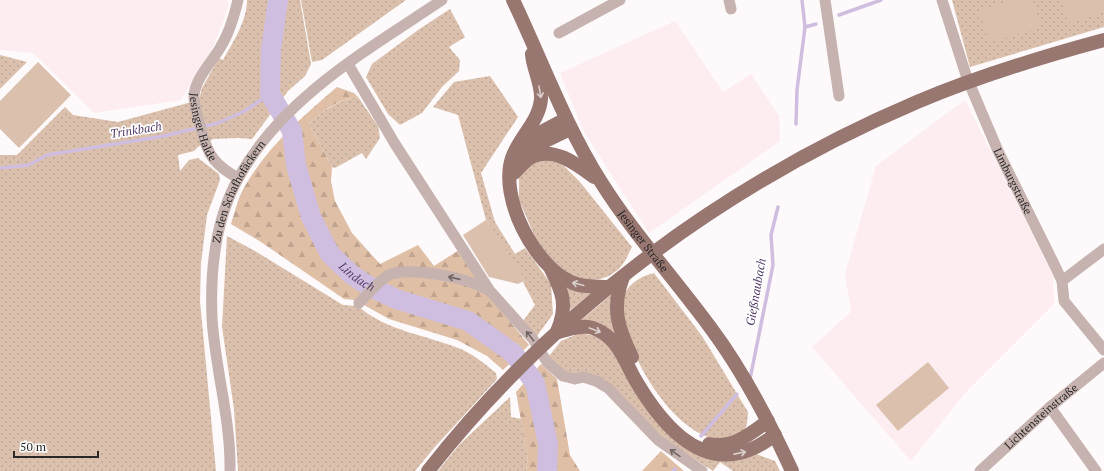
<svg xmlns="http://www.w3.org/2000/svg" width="1104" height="471" font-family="'PT Serif',serif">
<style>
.built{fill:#fdedf0}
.grass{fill:url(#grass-dots)}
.forest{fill:url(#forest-firs)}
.garden{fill:#dbc1ad}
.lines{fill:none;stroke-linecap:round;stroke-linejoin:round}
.stream{stroke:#cfbedf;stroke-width:3.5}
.river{stroke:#cfbedf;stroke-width:20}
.minor{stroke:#c6b3af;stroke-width:11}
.major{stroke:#987771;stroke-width:14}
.oneway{stroke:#dbcfcd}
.oneway2{stroke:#706665}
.labels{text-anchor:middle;stroke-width:3.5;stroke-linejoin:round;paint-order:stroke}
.street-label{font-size:11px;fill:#2a2728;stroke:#fff}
.water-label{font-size:12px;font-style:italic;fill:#533a68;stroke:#fff}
</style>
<defs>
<pattern id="grass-dots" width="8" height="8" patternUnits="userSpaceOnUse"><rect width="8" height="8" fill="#dbc1ad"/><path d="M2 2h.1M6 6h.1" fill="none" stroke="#bca695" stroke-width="1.8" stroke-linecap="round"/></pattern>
<pattern id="forest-firs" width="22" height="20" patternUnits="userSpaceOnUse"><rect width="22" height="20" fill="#e0bfa7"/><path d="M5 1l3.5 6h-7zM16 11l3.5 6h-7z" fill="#c0a490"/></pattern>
</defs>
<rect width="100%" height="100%" fill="#fef9fa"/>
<!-- built -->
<g class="built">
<path d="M 0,0 L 228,0 L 228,8 L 214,45 L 181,100 L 94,113 L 33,53 L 0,50 Z"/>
<path d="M 675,21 L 723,92 L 751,74 L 779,116 L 780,141 L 649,233 L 583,130 L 560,73 Z"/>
<path d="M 965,100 L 1053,275 L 1054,304 L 965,393 L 911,461 L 812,347 L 851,312 L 845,274 L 876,166 Z"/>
</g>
<!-- grass -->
<g class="grass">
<path d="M 247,0 L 300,0 L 311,64 L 305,76 L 288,91 L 252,139 L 238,138 L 213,139 L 198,147 L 194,151 L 178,155 L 180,171 L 189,160 L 198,158 L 219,174 L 220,180 L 207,215 L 201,263 L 200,301 L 216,471 L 0,471 L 0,155 L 17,155 L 65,107 L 73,115 L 118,122 L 199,100 L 202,88 L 219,58 L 223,60 C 233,42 247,21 247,0 Z"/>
<path d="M 301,0 L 406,0 L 322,60 L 312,62 Z"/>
<path d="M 952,0 L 1104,0 L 1104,27 L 970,67 Z"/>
<path d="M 450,9 L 465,37 L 449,47 L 460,60 L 459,71 L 442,87 L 422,113 L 400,125 L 388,114 L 366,77 L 372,64 L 418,30 Z"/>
<path d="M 0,55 L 27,62 L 0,89 Z"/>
<path d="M 490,76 L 518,117 L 481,173 L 495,222 L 515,254 L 525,248 L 551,284 L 553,314 L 537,336 L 523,321 L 535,305 L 523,282 L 525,280 L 486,220 L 458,115 L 433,107 L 454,82 Z"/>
<path d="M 358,97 L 378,126 L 380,138 L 366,159 L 362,153 L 335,168 L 332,167 L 309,124 C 324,110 337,100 358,97 Z"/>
<path d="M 544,159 L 562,164 L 580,182 L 632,247 L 625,261 L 619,269 L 609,276 L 600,279 L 589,280 L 572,276 L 549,258 L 536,239 L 519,200 L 519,175 L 525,167 Z"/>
<path d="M 227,236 L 255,251 L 343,305 L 358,306 C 386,331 426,335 461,349 C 474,355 485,364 496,373 L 497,379 L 434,448 L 415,471 L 238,471 L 234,409 L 222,327 Z"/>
<path d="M 654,273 L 702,336 L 748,412 C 747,427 747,432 732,437 C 681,455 615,341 623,299 C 626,285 641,276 654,273 Z"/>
<path d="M 562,281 L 594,291 L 568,312 Z"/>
<path d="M 612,294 C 608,310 614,324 619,340 L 579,322 Z"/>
<path d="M 580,333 L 601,337 L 609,345 L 671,436 L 756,454 L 775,461 L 780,471 L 733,471 L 720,462 L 713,471 L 658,436 L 611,385 L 566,372 L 555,365 L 549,356 L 561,341 Z"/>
<path d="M 510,397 L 511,417 L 521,419 L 528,460 L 526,471 L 438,471 L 460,444 Z"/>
</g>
<!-- forest -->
<g class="forest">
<path d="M 337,87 L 354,93 L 358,97 C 336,100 325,109 309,124 L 332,167 L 331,181 L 335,201 L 352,233 L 380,264 L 418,245 L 434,266 L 459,250 L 504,314 L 529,345 L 503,370 L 487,356 L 457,340 L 389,319 L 355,300 L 344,299 L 261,242 L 231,224 C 235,212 238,197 245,186 C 268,146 302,117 337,87 Z"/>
<path d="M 541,364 L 557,379 L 570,455 L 580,471 L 526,471 L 528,460 L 516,392 Z"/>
<path d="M 661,451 L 684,471 L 642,471 Z"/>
</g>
<!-- garden -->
<g class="garden">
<path d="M 1013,0 L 1033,0 L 1041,27 L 989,43 L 979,11 Z"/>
<path d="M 1061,0 L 1104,0 L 1104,12 L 1068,23 Z"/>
<path d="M 38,62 L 71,95 L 19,148 L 0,129 L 0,101 Z"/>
<path d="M 486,220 L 526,280 L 518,284 L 489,277 L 463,235 Z"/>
<path d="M 928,362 L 949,388 L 898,431 L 876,405 Z"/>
</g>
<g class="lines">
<!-- stream -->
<g class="stream">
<path d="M 839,15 L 881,0"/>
<path d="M 805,27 L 816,24"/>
<path d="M 796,124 L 797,90 L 805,27 L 802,0"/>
<path d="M 0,168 L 29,165 L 47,155 L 164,136 L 218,123 L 243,112 L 270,94"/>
<path d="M 750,379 L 773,265 L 771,235 L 778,207"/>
<path d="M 701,436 L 737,394"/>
<path d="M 673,471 L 675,469"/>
</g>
<!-- river -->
<path class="river" id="s1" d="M 278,0 L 271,50 L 270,94 L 292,131 L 296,165 L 311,217 L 330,254 L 352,275 L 367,285 L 396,299 L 468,321 L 513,353 L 535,383 L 548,444 L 547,471"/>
<!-- minor -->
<g class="minor">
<path id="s2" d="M 238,0 C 234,17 229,34 220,48 C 211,63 195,79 194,96 C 194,108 199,121 202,132 C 208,156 216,166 238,178"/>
<path d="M 729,0 L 731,9"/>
<path d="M 825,0 L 839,96"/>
<path id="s3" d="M 942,0 L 967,78 L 998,151 L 1055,266 L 1062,281 L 1064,301 L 1104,350"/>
<path d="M 559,33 L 620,0"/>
<path d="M 348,64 L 395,144 L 490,291 L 533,339 L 547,362 L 563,376 L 575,379 L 583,377 L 596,381 L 608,388 L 658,440 L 702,471"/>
<path d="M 1062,281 L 1104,249"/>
<path d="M 359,303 C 366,296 382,277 391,274 C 413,267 468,278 488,290"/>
<path d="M 1050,407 L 1096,471"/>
<path id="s4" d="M 230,471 C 231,419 215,369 212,318 C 210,270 215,219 239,177 C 283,97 369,49 442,0"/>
<path id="s5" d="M 980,471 L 1050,407 L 1104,363"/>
</g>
<!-- major -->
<g class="major">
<path id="s6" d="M 513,0 C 542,61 565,125 601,182 C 633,233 674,278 710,327 C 743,371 769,421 792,471"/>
<path d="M 532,54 C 533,69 542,84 541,99 C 539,122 519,137 512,158 C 499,198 534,265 571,282 C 582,288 597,286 610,287"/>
<path d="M 520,147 L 534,136 L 566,119"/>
<path d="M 524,155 L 531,148 L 570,129"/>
<path d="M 514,173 C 519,168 524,162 530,158 C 552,145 577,164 594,177"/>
<path d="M 551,269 C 563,293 568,305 557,332"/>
<path d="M 623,277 C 611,308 618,328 632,357"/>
<path d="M 557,332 C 568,330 582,324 593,328 C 618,337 624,360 636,381 C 659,420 697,470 749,450 C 759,447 767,440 775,435"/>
<path d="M 709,444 C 733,449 750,434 768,421"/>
<path d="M 428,471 C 555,309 728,182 917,102 C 978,76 1041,57 1104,40"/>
</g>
</g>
<!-- one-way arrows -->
<defs><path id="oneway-shaft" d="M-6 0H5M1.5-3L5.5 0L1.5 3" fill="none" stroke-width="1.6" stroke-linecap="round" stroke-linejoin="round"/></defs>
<g class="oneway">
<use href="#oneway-shaft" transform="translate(540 92) rotate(80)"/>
<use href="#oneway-shaft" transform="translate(578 284) rotate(-166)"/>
<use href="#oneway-shaft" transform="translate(595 330) rotate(20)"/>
<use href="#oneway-shaft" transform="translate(740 453) rotate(-11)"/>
</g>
<g class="oneway2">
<use href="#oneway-shaft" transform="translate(454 278) rotate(-167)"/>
<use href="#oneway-shaft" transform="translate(530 336) rotate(-128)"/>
<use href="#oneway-shaft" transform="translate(675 453) rotate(-145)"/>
</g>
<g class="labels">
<!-- street labels -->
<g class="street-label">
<text dy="4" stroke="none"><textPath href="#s2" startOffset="139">Jesinger Halde</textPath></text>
<text dy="4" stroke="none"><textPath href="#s3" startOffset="195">Limburgstraße</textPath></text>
<text dy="4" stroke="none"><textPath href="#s4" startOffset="286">Zu den Schafhofäckern</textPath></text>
<text dy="4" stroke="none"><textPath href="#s6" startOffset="275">Jesinger Straße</textPath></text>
<text dy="4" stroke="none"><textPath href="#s5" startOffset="82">Lichtensteinstraße</textPath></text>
</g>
<!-- water labels -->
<g class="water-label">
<text transform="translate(136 130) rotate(-9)" y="4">Trinkbach</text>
<text dy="4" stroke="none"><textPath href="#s1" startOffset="303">Lindach</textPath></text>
<text transform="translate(756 292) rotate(-80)" y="4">Gießnaubach</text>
</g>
</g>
<!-- scale -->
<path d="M14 451v6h84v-6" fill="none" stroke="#2a2728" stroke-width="2"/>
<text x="20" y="451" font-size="12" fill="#2a2728" stroke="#ffffff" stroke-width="3" paint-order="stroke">50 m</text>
</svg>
